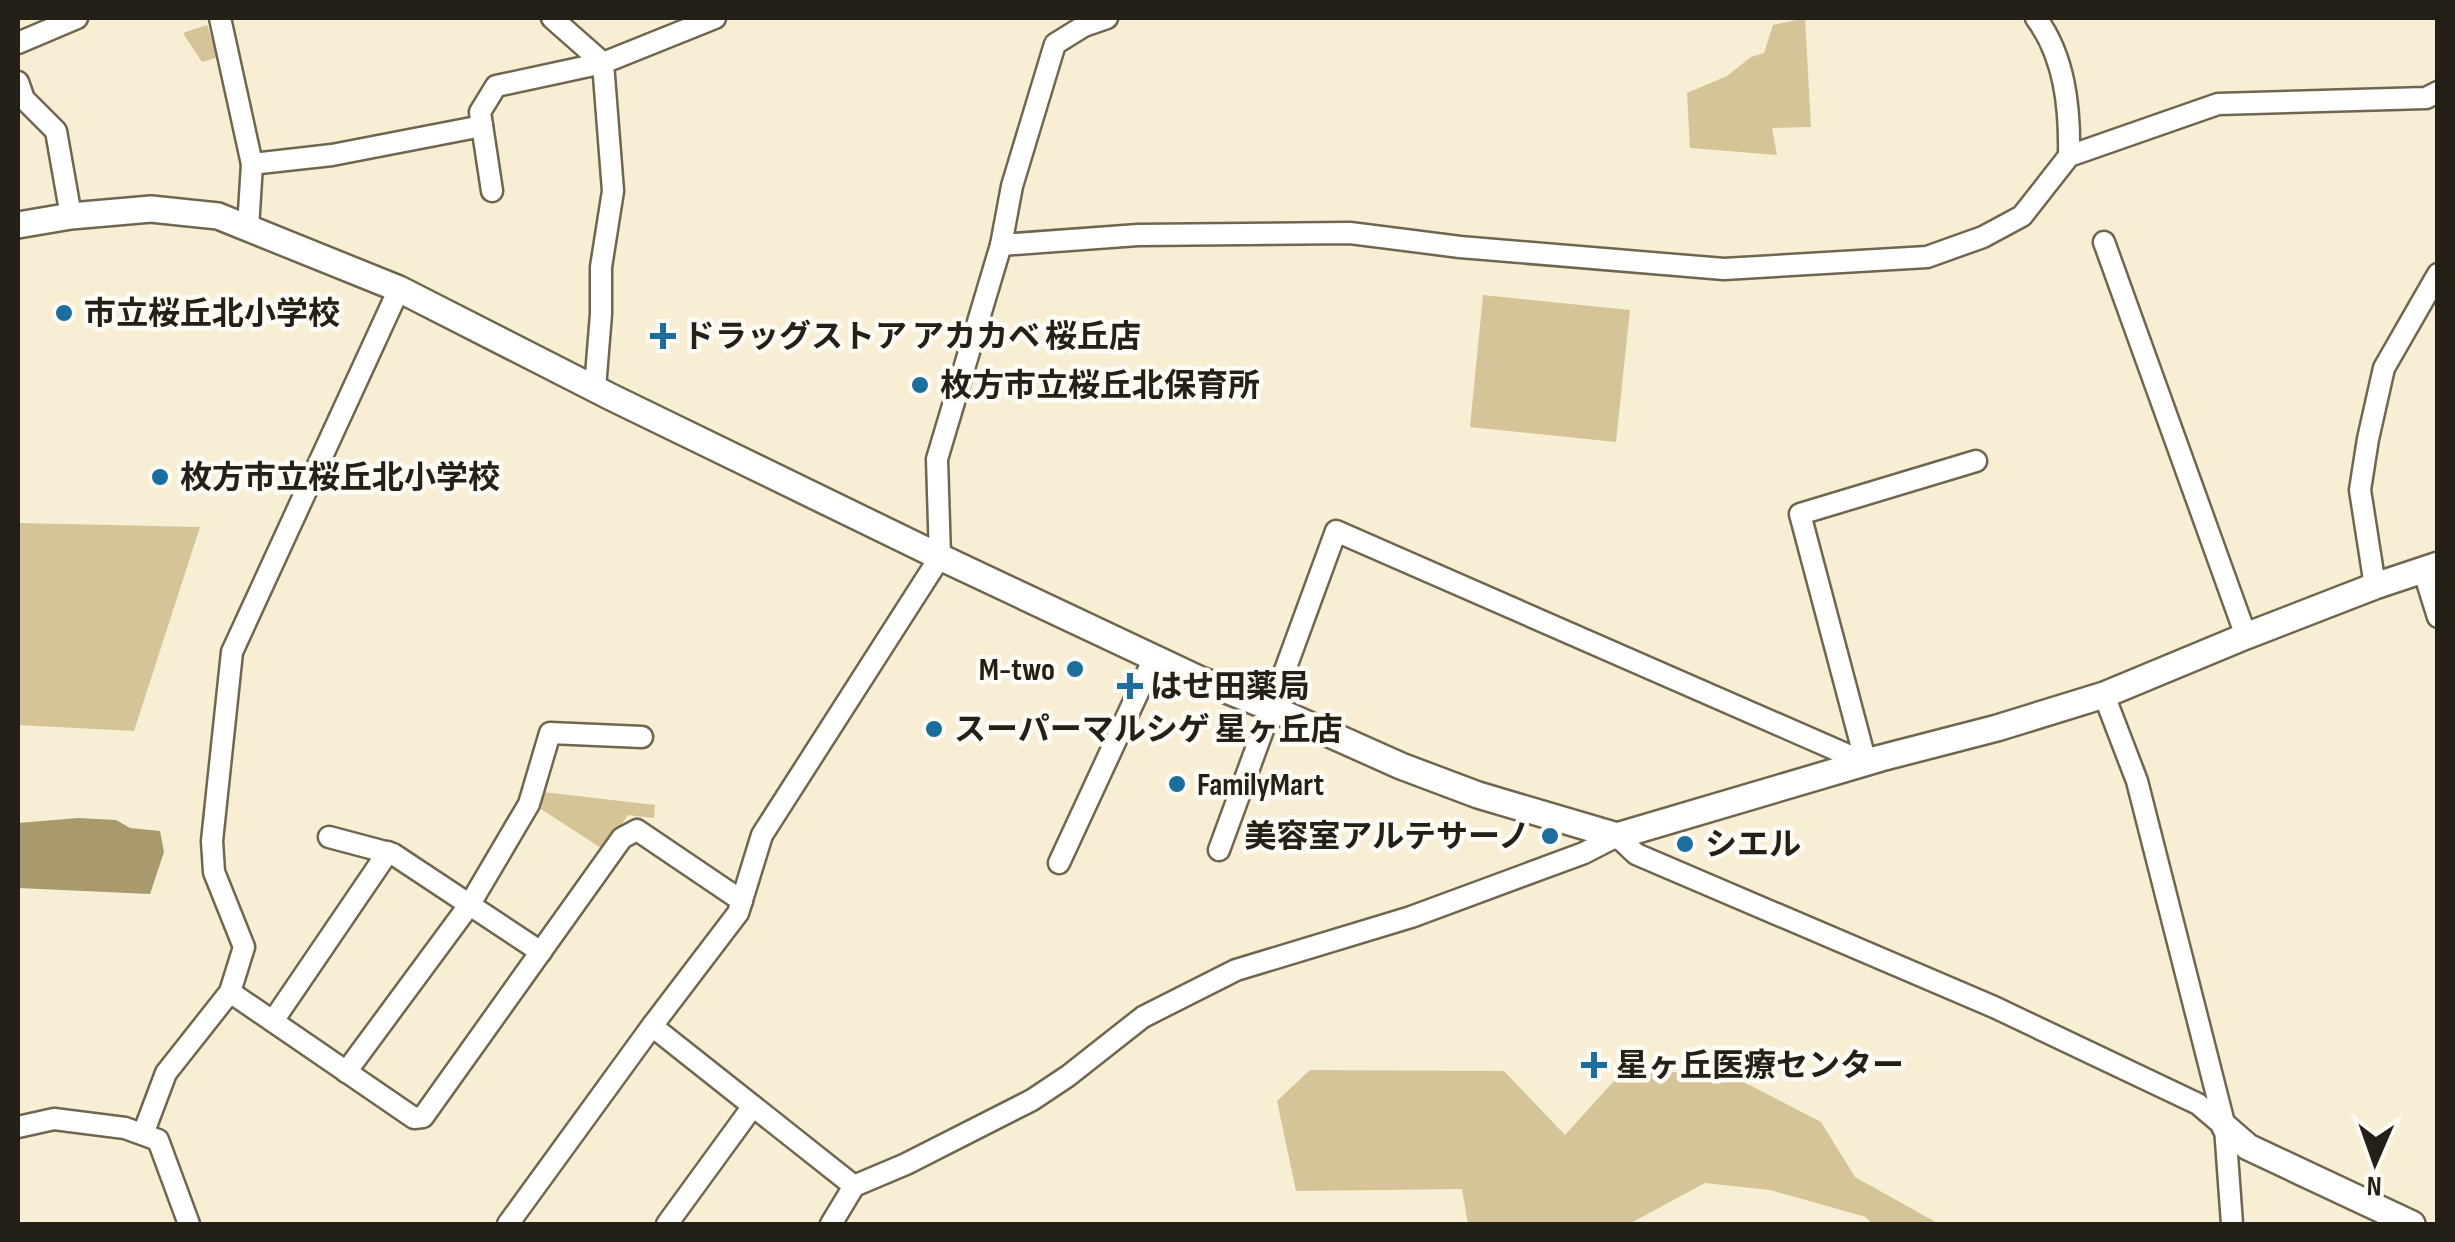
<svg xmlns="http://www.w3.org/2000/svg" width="2455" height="1242" font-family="'Sofia Sans Condensed','Noto Sans JP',sans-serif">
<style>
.green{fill:#d4c497}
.water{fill:#a99a6e}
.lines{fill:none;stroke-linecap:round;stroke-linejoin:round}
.minor-casing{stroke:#6e664e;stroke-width:25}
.tertiary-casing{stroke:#6e664e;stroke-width:30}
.minor{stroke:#fff;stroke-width:20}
.tertiary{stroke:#fff;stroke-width:25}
.poi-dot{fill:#1c6e9f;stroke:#fdfbf6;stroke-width:4}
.labels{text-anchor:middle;stroke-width:9;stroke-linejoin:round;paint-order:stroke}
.poi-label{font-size:32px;font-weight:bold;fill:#242017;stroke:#fdfbf6;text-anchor:start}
</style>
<rect width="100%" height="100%" fill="#f7eed3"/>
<!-- green -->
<g class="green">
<path d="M 1805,18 L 1811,127 L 1772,128 L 1777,155 L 1690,148 L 1687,93 L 1727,76 L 1751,57 L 1764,53 L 1773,25 Z"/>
<path d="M 207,25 L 218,57 L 202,62 L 183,33 Z"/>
<path d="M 1483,295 L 1630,310 L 1616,442 L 1470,427 Z"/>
<path d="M 18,523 L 200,527 L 134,731 L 18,725 Z"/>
<path d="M 543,792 L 655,805 L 654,818 L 628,815 L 604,850 L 541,809 Z"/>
<path d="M 1310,1070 L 1504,1071 L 1565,1135 L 1622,1072 L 1724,1072 L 1821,1122 L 1855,1177 L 1939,1224 L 1872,1224 L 1866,1217 L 1770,1190 L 1705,1183 L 1629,1224 L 1468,1224 L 1462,1189 L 1296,1191 L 1277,1101 Z"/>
</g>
<!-- water -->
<path class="water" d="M 78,818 L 116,820 L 130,828 L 160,831 L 164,852 L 150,894 L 18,888 L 18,823 Z"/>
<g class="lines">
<!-- minor casing -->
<g class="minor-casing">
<g id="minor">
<path d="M 220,18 L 252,164 L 248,228"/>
<path d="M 552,18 L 603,63"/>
<path d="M 2036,18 C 2065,57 2070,108 2069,156"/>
<path d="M 18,43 L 77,18"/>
<path d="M 18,82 L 24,99 L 56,131 L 71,216"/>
<path d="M 252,164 L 332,155 L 482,126"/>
<path d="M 492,191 L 480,112 L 496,86 L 603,63"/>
<path d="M 2104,242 L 2246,636"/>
<path d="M 1001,245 L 1138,235 L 1350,233 L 1460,247 L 1724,269 L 1927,257 L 1983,237 L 2022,216 L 2069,156 L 2218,104 L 2426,98 L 2438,92"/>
<path d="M 595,388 L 601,314 L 601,267 L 613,191 L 603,63 L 715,18"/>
<path d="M 2423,569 L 2438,617"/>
<path d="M 2375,586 L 2360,490 L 2368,439 L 2384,368 L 2438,274"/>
<path d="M 2104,695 L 2137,781 L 2225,1127 L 2232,1224"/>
<path d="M 1866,763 L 1800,514 L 1976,461"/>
<path d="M 329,837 L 393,854 L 541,952"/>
<path d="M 1219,850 L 1336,531 L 1866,763"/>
<path d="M 1059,863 L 1154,658"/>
<path d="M 230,992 L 414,1118 L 423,1117 L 622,838 L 637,830 L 742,901"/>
<path d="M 273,1021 L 388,852"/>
<path d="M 652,1026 L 854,1186 L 831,1224"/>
<path d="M 346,1072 L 470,904 L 529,804 L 550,733 L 642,737"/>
<path d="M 18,1127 L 54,1119 L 125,1128 L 158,1140 L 189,1224"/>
<path d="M 143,1134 L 166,1073 L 230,992 L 244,947 L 214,872 L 212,841 L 232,652 L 399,289"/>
<path d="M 854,1186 L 906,1164 L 1032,1100 L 1068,1076 L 1143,1017 L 1236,970 L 1411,917 L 1584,853 L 1617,836 L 1636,854 L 1994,1007 L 2198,1104 L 2225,1127"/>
<path d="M 508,1224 L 652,1026 L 738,913 L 762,835 L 940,557 L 937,459 L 1001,245 L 1012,186 L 1055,44 L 1084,26 L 1107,18"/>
<path d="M 667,1224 L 753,1106"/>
</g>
</g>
<!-- tertiary casing -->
<g class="tertiary-casing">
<g id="tertiary">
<path d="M 18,225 L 71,216 L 151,209 L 218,216 L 399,289 L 611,397 L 940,557 L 1201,680 L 1271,708 L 1401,766 L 1478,795 L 1617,836 L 1881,758 L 1997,728 L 2104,695 L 2246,636 L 2375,586 L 2438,565"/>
<path d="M 2225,1127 L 2248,1147 L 2412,1224"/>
</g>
</g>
<!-- minor -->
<use href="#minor" class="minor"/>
<!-- tertiary -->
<use href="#tertiary" class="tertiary"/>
</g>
<!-- markers -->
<g class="poi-dot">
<circle cx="64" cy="313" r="10"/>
<path d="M658 321h10v10h10v10h-10v10h-10v-10h-10v-10h10z"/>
<circle cx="920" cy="385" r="10"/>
<circle cx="160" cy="477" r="10"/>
<circle cx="1075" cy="669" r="10"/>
<path d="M1125 671h10v10h10v10h-10v10h-10v-10h-10v-10h10z"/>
<circle cx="934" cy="729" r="10"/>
<circle cx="1177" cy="784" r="10"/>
<circle cx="1550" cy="836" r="10"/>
<circle cx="1685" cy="844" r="10"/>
<path d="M1589 1050h10v10h10v10h-10v10h-10v-10h-10v-10h10z"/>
</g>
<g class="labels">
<!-- poi labels -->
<g class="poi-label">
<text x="84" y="324">市立桜丘北小学校</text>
<text x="683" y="347">ドラッグストア アカカベ 桜丘店</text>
<text x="940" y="396">枚方市立桜丘北保育所</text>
<text x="180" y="488">枚方市立桜丘北小学校</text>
<text x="1055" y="680" text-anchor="end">M-two</text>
<text x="1150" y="697">はせ田薬局</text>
<text x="954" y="740">スーパーマルシゲ 星ヶ丘店</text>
<text x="1197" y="795">FamilyMart</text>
<text x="1530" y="847" text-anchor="end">美容室アルテサーノ</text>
<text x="1705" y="855">シエル</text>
<text x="1616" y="1076">星ヶ丘医療センター</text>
</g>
</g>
<!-- border -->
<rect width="2455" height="1242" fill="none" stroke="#242017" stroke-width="40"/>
<!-- north arrow -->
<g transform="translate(2375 1162) rotate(182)" stroke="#fdfbf6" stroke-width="8" paint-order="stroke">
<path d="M0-8L18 38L0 25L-18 38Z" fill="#242017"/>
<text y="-15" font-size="28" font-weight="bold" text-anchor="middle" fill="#242017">N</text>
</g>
</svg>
